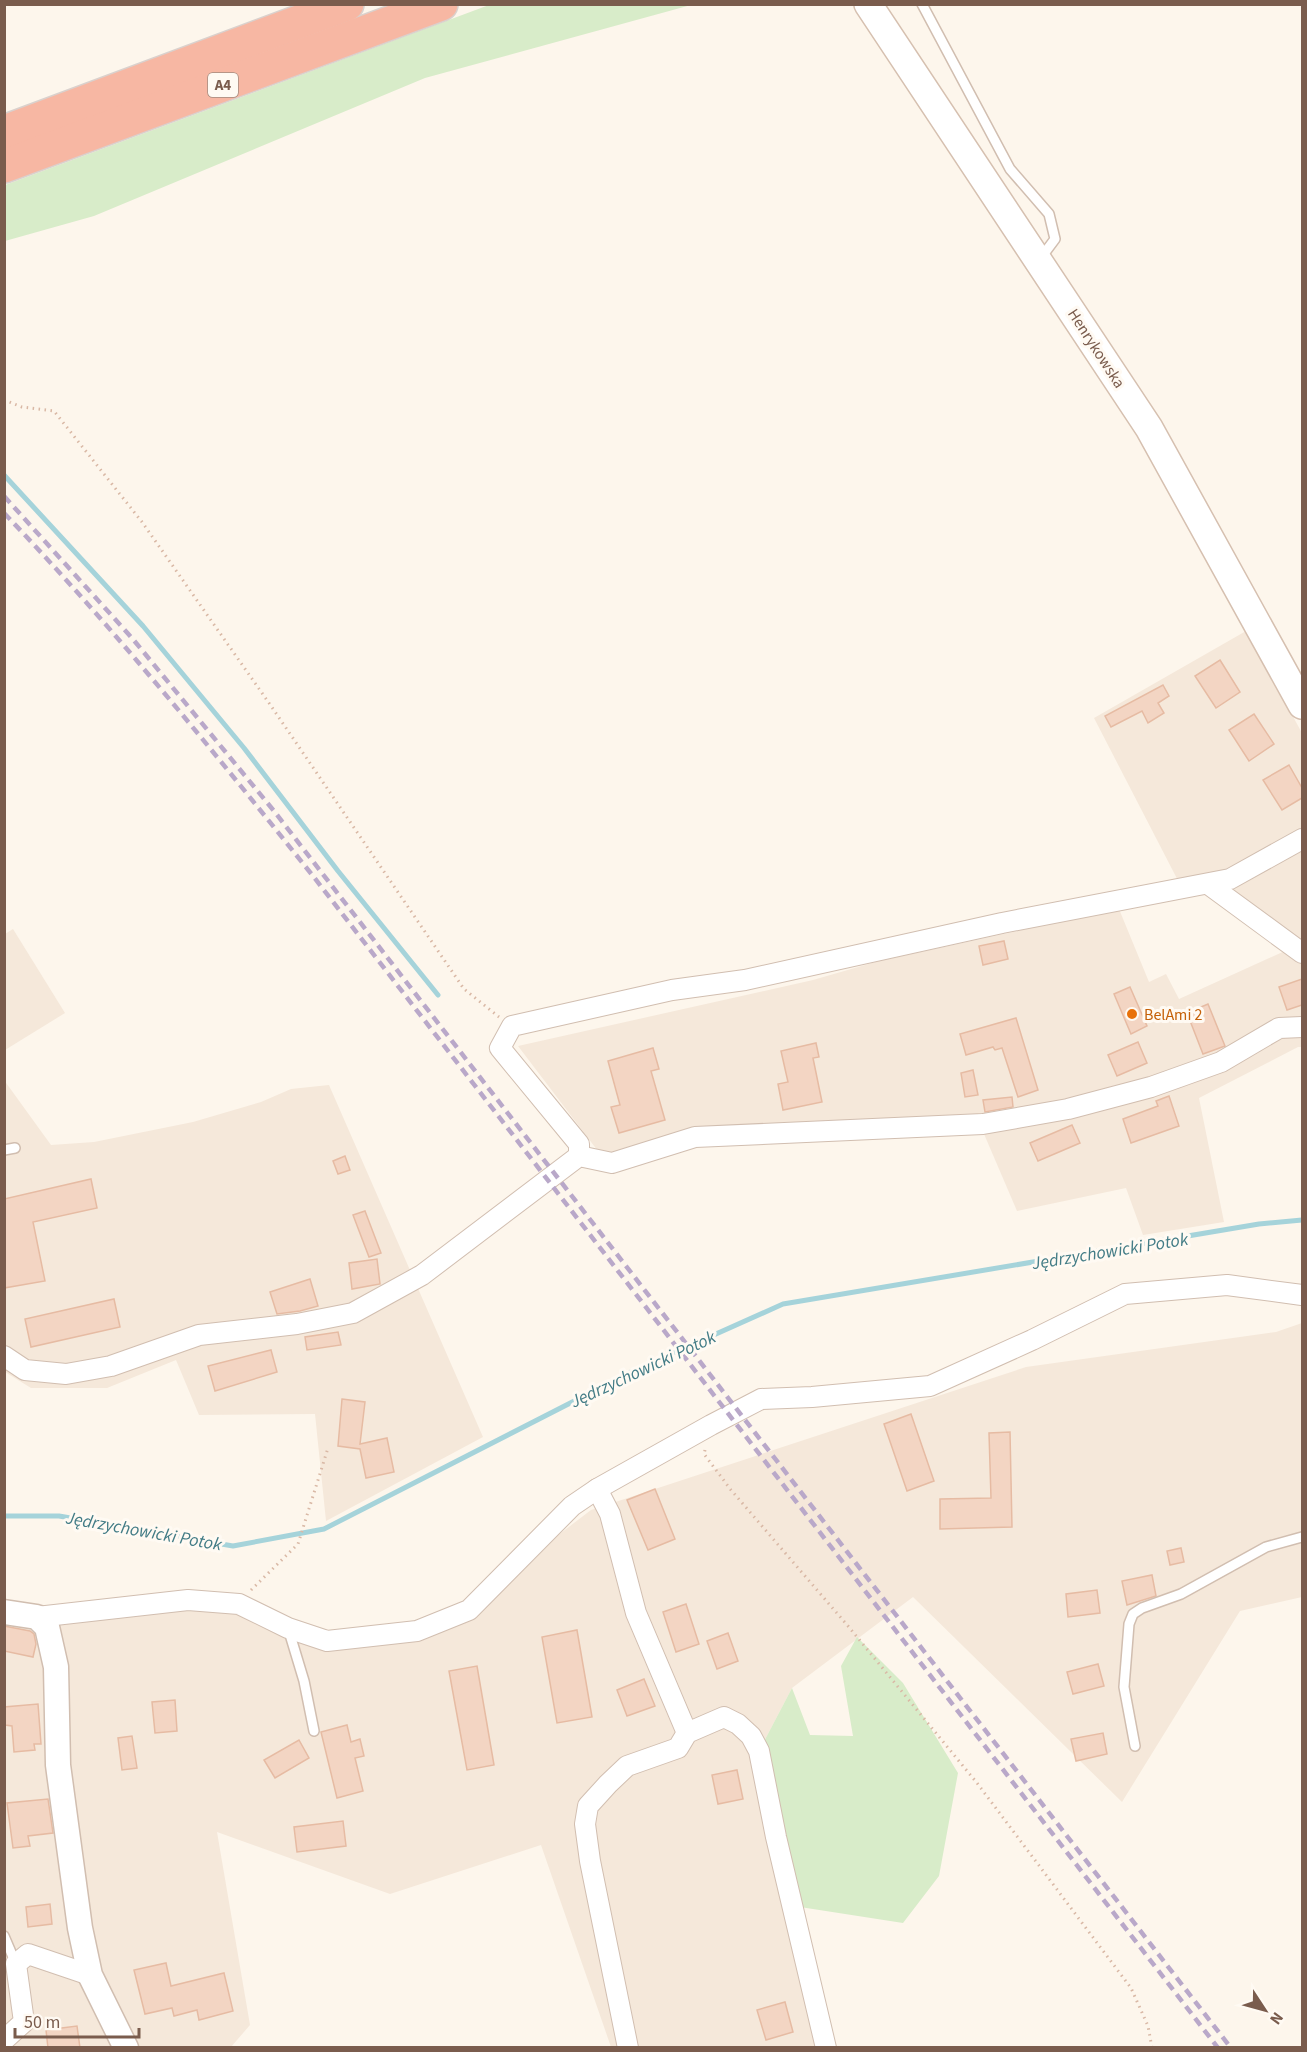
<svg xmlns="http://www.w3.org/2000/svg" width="1307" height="2052" font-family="'Source Sans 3',sans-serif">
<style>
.residential{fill:#f5e8da}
.green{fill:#d8ecc9}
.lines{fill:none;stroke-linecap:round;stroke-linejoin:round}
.stream{stroke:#a5d3da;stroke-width:5}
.building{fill:#f3d5c3;stroke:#e6bba3;stroke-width:1.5}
.service-casing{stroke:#d1beb0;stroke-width:12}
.minor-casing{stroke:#d1beb0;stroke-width:22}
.tertiary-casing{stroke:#d1beb0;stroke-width:27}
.secondary-casing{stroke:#d6c0b0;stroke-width:30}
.motorway-casing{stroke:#dad1cd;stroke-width:36}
.path{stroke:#d9b8a5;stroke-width:3;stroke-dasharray:1.5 4.5;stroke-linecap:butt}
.service{stroke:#fff;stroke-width:9}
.minor{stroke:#fff;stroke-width:20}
.tertiary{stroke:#fff;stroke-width:24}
.secondary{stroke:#fff;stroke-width:27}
.motorway{stroke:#f7b7a3;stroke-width:33}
.rail{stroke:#b9a8c9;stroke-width:4.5;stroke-dasharray:9 6;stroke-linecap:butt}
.food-dot{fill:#e8710a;stroke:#fffaf3;stroke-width:2}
.labels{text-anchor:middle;stroke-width:6;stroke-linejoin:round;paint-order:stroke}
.shield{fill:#fffaf3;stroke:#a28b7f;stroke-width:1.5}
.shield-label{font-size:15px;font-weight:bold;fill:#7a5c4d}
.street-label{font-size:16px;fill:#7a5c4d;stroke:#fffaf3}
.food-label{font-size:16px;fill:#c56008;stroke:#fffaf3;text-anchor:start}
.water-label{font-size:18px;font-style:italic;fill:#437c86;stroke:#fffaf3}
</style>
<rect width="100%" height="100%" fill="#fdf6ec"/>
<!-- residential -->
<g class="residential">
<path d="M 1246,631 L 1302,733 L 1302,1047 L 1298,1047 L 1199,1098 L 1224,1222 L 1143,1235 L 1126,1188 L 1017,1211 L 978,1120 L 696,1130 L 604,1159 L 518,1046 L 813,980 L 879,961 L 1119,909 L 1149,982 L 1166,974 L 1179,999 L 1287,950 L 1203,894 L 1187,898 L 1094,718 Z"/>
<path d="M 13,929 L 65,1013 L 5,1050 L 5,934 Z"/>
<path d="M 4,1080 L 51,1145 L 94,1142 L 193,1122 L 261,1102 L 291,1089 L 329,1085 L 483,1437 L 326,1521 L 315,1414 L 199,1415 L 176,1360 L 107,1388 L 31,1388 L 5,1372 Z"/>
<path d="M 1302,1323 L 1302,1597 L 1240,1611 L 1122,1802 L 913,1597 L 792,1688 L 759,1751 L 830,2047 L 611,2047 L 541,1845 L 390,1894 L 217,1832 L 250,2025 L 231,2047 L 5,2048 L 5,1615 L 230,1601 L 321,1637 L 401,1633 L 472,1601 L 591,1510 L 1026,1367 L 1276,1332 Z"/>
</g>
<!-- green -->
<g class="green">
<path d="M 489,5 L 691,5 L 425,78 L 94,216 L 5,241 L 5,185 Z"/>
<path d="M 857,1637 L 903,1683 L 958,1773 L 939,1876 L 903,1923 L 800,1907 L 759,1751 L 792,1688 L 810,1735 L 853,1736 L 841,1666 Z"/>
</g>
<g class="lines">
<!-- stream -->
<g class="stream">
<path d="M 4,475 L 143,626 L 244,748 L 338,871 L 438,995"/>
<path d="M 4,1516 L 59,1516 L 233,1546 L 324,1529 L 631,1372 L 783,1304 L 1259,1224 L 1302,1220"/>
</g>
</g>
<!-- building -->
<g class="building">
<path d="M 1220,660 L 1240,692 L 1216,708 L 1195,676 Z"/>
<path d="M 1163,685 L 1169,696 L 1158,703 L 1164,713 L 1148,723 L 1142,711 L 1111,727 L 1105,716 Z"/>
<path d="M 1254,714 L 1274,744 L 1249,761 L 1229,730 Z"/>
<path d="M 1289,765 L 1302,788 L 1302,798 L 1282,810 L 1263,780 Z"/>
<path d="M 1004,941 L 1008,959 L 983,965 L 979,946 Z"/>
<path d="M 1302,979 L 1302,1005 L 1287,1010 L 1279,987 Z"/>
<path d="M 1130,987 L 1147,1026 L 1131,1034 L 1114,994 Z"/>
<path d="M 1208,1004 L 1225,1046 L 1203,1054 L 1187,1013 Z"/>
<path d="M 1016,1018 L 1038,1090 L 1018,1097 L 1002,1048 L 995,1050 L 993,1047 L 966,1055 L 960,1034 Z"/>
<path d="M 1138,1042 L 1147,1063 L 1117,1076 L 1108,1055 Z"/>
<path d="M 816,1043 L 819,1057 L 813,1058 L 822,1102 L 783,1110 L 778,1084 L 788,1082 L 781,1051 Z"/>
<path d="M 653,1048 L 659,1069 L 651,1071 L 665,1120 L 619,1133 L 611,1107 L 620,1105 L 608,1061 Z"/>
<path d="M 973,1070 L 978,1095 L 965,1097 L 961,1073 Z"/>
<path d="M 1169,1096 L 1179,1126 L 1131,1143 L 1123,1119 L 1158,1106 L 1156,1101 Z"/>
<path d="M 1012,1097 L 1013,1107 L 985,1112 L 983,1100 Z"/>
<path d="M 1072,1125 L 1080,1143 L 1038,1161 L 1030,1143 Z"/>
<path d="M 345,1156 L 350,1170 L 338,1174 L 333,1161 Z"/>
<path d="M 91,1179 L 97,1208 L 33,1222 L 45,1281 L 4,1288 L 4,1199 Z"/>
<path d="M 365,1211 L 381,1253 L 369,1257 L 353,1215 Z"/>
<path d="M 377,1259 L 380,1284 L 352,1289 L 349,1263 Z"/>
<path d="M 310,1279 L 318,1306 L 300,1311 L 277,1314 L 270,1292 Z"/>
<path d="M 114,1299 L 120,1327 L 31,1347 L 25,1319 Z"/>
<path d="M 338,1332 L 341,1345 L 307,1350 L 305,1337 Z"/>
<path d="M 271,1350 L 277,1372 L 215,1391 L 208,1366 Z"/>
<path d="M 342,1399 L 365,1402 L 360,1444 L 387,1438 L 394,1472 L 366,1478 L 360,1449 L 338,1446 Z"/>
<path d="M 911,1414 L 934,1481 L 907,1491 L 884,1424 Z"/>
<path d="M 1010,1432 L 1012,1527 L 940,1529 L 940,1499 L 991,1498 L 989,1433 Z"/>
<path d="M 655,1489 L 675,1539 L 648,1550 L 627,1500 Z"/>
<path d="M 1181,1548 L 1184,1562 L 1170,1565 L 1167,1551 Z"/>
<path d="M 1152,1575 L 1156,1596 L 1127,1605 L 1122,1581 Z"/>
<path d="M 1097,1590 L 1100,1613 L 1068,1617 L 1066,1594 Z"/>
<path d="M 686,1604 L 699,1644 L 676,1652 L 663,1612 Z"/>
<path d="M 4,1626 L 30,1631 L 34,1634 L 36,1644 L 33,1657 L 4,1651 Z"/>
<path d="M 577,1630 L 592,1717 L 557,1723 L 542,1637 Z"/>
<path d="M 728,1633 L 738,1661 L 717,1669 L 707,1641 Z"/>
<path d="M 1098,1664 L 1104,1686 L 1073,1694 L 1067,1672 Z"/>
<path d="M 477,1666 L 494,1765 L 467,1770 L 449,1671 Z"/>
<path d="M 644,1679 L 655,1706 L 627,1716 L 617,1690 Z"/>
<path d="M 175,1700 L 177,1731 L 155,1733 L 152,1702 Z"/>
<path d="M 38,1704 L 41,1744 L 34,1744 L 35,1750 L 14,1752 L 12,1726 L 5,1725 L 4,1707 Z"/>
<path d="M 347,1725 L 351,1742 L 360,1739 L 364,1756 L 355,1758 L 363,1791 L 337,1798 L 321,1732 Z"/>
<path d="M 1103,1733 L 1107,1754 L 1076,1761 L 1071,1739 Z"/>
<path d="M 132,1736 L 137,1768 L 122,1770 L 118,1738 Z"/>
<path d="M 299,1740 L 309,1758 L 275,1778 L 264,1760 Z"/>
<path d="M 737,1770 L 743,1799 L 718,1804 L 712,1775 Z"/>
<path d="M 48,1799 L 53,1833 L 28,1836 L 30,1846 L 13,1848 L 7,1803 Z"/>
<path d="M 343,1821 L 346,1846 L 297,1852 L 294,1827 Z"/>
<path d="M 50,1904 L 52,1924 L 28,1927 L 26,1907 Z"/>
<path d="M 166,1963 L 171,1986 L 224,1973 L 233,2011 L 199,2020 L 197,2010 L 174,2016 L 172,2008 L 145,2014 L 134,1970 Z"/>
<path d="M 785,2002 L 793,2032 L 766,2040 L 757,2010 Z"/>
<path d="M 77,2026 L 80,2048 L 48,2048 L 46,2030 Z"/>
</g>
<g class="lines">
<!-- service casing -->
<g class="service-casing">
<g id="service">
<path d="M 922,4 L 1010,169 L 1049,214 L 1055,239 L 1040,259"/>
<path d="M 4,1150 L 15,1148"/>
<path d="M 288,1628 L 304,1681 L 314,1731"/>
<path d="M 1135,1746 L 1124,1687 L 1129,1624 L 1133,1614 L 1142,1608 L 1181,1594 L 1266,1547 L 1302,1537"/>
<path d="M 4,1936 L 16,1964"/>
</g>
</g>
<!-- minor casing -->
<g class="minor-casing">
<g id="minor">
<path d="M 1208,884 L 1302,953"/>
<path d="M 579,1156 L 579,1144 L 500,1048 L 512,1026 L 672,990 L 745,980 L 1002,923 L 1230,879 L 1302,839"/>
<path d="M 4,1356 L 25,1370 L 66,1374 L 111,1366 L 199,1335 L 297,1324 L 353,1313 L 422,1275 L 579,1156 L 612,1163 L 695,1137 L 983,1124 L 1068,1109 L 1151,1087 L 1221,1062 L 1279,1028 L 1302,1027"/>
<path d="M 597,1489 L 610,1514 L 636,1613 L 687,1733"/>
<path d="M 37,1617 L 188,1600 L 239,1604 L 288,1628 L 327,1641 L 417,1631 L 469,1610 L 572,1506 L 597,1489 L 711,1425 L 761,1399 L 812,1397 L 930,1386 L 1032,1340 L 1125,1294 L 1227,1285 L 1302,1295"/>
<path d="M 4,2040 L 24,2022 L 16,1964 L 28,1954 L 90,1975"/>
<path d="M 628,2048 L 590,1861 L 585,1824 L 588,1806 L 608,1784 L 627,1766 L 678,1748 L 687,1733 L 724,1717 L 738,1724 L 751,1736 L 759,1751 L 776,1837 L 826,2048"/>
</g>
</g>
<!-- tertiary casing -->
<g class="tertiary-casing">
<path id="tertiary" d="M 4,1612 L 37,1617 L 47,1627 L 56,1667 L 58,1765 L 80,1928 L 90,1975 L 126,2048"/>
</g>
<!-- secondary casing -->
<g class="secondary-casing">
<path id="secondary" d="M 868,4 L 1149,428 L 1302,705"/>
</g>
<!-- motorway casing -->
<g class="motorway-casing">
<g id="motorway">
<path d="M 4,132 L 347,4"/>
<path d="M 4,166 L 441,4"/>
</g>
</g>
<!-- path -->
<g class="path">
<path d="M 4,400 L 22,407 L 54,411 L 142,522 L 269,703 L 464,989 L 499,1017"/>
<path d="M 705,1450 L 704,1454 L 731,1490 L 848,1626 L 977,1783 L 1131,1988 L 1148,2026 L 1152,2048"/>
<path d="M 251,1590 L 298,1544 L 328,1448"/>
</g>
<!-- service -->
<use href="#service" class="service"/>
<!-- minor -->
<use href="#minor" class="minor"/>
<!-- tertiary -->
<use href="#tertiary" class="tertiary"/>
<!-- secondary -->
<use href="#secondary" class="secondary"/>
<!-- motorway -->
<use href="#motorway" class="motorway"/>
<!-- rail -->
<g class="rail">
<path d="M 4,496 L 132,638 L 274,811 L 1231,2048"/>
<path d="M 4,513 C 114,628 214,752 313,876 L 1218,2048"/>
</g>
</g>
<!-- markers -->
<circle class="food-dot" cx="1132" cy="1014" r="6"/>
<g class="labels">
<!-- shield labels -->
<rect class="shield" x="208" y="73" width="30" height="24" rx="4.5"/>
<g class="shield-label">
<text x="223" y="90">A4</text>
</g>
<!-- street labels -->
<g class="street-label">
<text transform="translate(1097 348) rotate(57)" y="6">Henrykowska</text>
</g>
<!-- food labels -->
<g class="food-label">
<text x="1144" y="1020">BelAmi 2</text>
</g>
<!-- water labels -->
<g class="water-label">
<text transform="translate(1110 1251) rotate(-9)" y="6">Jędrzychowicki Potok</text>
<text transform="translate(643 1369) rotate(-25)" y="6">Jędrzychowicki Potok</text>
<text transform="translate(144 1531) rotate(10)" y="6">Jędrzychowicki Potok</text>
</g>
</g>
<!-- border -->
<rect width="1307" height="2052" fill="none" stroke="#7a5c4d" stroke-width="12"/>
<!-- north arrow -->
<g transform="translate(1265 2010) rotate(126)" stroke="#fffaf3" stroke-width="4.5" paint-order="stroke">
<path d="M0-4.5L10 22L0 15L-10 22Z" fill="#7a5c4d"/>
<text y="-9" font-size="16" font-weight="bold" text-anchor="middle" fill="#7a5c4d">N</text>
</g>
<!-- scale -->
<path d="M15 2028v9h124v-9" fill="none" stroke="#7a5c4d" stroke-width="3"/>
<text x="24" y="2028" font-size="18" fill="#7a5c4d" stroke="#fffaf3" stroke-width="4.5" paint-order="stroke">50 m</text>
</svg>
